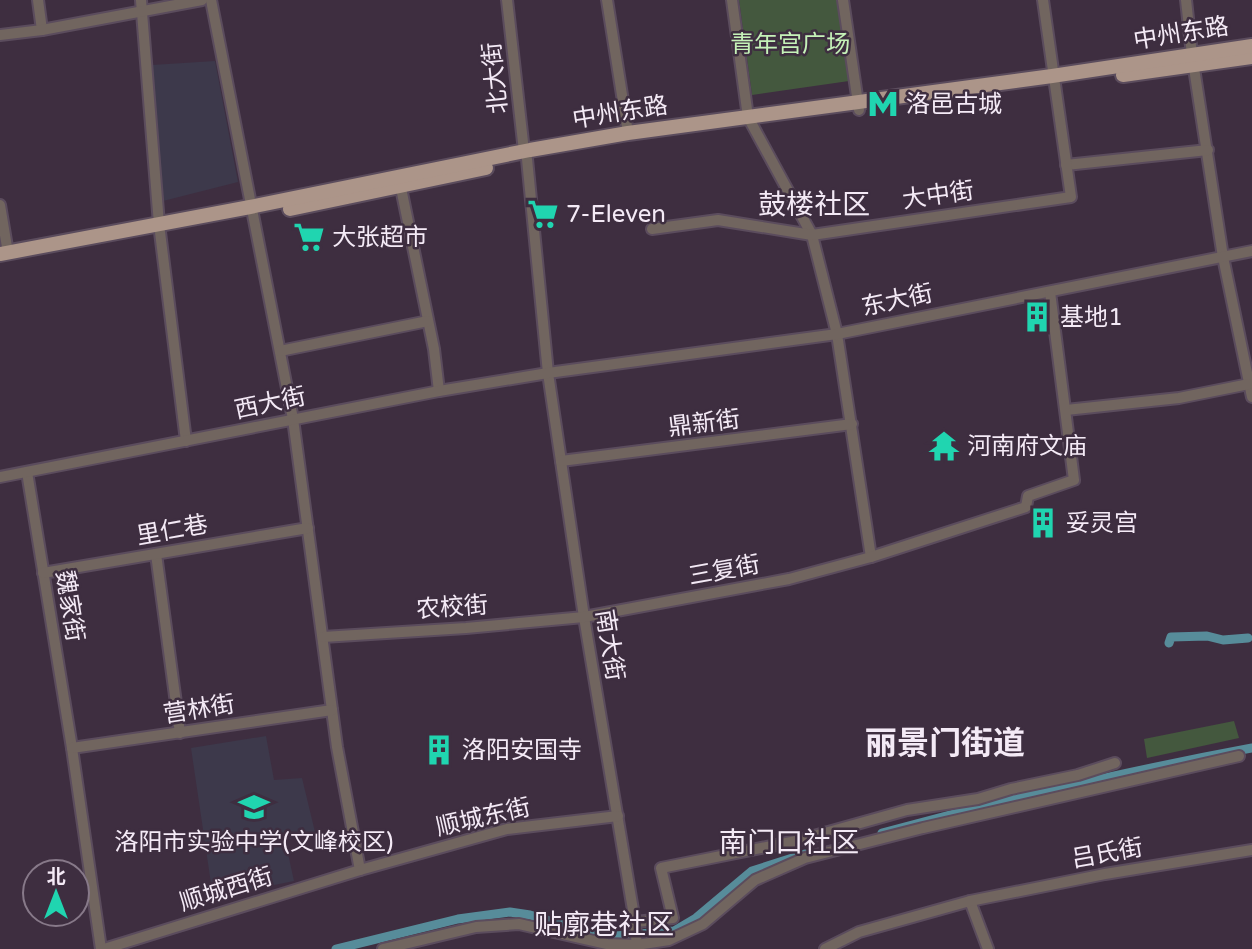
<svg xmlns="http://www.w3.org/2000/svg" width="1252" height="949" font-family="'Varela Round','Noto Sans SC',sans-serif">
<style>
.education{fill:#3d394b}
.green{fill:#44583e}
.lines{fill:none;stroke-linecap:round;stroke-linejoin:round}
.canal{stroke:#578c9a;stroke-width:9}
.minor-casing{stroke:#5b4c5d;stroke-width:14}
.major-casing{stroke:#5b4c5d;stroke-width:18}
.minor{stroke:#71655f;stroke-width:10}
.major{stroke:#ac9589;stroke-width:14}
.labels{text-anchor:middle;stroke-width:5;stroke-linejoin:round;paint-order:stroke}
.street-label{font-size:24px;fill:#f4eaf6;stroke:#3e2e40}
.park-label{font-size:24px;fill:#c5f2b8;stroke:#3e2e40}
.poi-label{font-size:24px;fill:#f4eaf6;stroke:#3e2e40;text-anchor:start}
.quarter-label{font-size:28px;fill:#f4eaf6;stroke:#3e2e40}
.district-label{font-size:32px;font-weight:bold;fill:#f4eaf6;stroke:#3e2e40}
</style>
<rect width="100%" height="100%" fill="#3e2e40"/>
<!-- education -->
<g class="education">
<path d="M 215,61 L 238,182 L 163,201 L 152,65 Z"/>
<path d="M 266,736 L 274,780 L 302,778 L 315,832 L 285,840 L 294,881 L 213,897 L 191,748 Z"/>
</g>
<!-- green -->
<g class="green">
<path d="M 739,0 L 838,0 L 849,81 L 752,95 Z"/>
<path d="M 1234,721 L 1239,738 L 1147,758 L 1144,739 Z"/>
</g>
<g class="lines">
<!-- canal -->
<g class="canal">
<path d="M 1169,643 L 1171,637 L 1207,636 L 1223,640 L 1248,638"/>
<path d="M 882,833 C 1004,800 1128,771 1252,748"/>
<path d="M 336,949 L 458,919 L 510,912 L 530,915 L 604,937 L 674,931 L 696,918 L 752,871 L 805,854"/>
</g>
<!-- minor casing -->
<g class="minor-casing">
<g id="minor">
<path d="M 38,0 L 42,30"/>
<path d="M 141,0 L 159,224 L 186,441"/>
<path d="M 211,0 L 293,419 L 337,747 L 360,870"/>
<path d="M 507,0 L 524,151"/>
<path d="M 607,0 L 628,133"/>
<path d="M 732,0 L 748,117 L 812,235 L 837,334 L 871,557"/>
<path d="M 843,0 L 859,110"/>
<path d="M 1186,0 L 1192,55 L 1223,257 L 1252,397"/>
<path d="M 0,35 L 42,30 L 202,0"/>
<path d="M 527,159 L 548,373 L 584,617 L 635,922 L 637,949"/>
<path d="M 1066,165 L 1208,150"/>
<path d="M 401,188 L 434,349 L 439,391"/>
<path d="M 0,205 L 8,253"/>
<path d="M 652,229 L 718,220 L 812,235 L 1071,197 L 1043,0"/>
<path d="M 280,351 L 428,321"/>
<path d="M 1066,410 L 1179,398 L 1249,384"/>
<path d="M 561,461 L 852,424"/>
<path d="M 27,472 L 72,748 L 101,949"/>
<path d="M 0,477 L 439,391 L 548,373 L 837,334 L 1252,251"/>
<path d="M 156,554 L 180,733"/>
<path d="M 43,573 L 308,528"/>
<path d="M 323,637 L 466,628 L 584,617 L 789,579 L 871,557 L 1026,507 L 1028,496 L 1074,480 L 1050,292"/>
<path d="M 72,748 L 332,710"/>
<path d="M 970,901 L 988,949"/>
<path d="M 635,922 L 673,918 L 661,868 L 796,841 L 907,810 L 978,799 L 1011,789 L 1078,775 L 1115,763"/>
<path d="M 104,949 L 360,870 L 507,829 L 618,816"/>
<path d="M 383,949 L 476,927 L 519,924 L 607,944 L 637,945 L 669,940 L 703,924 L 755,880 L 805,858 L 923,828 L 1239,756"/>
<path d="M 825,949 L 859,932 L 970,901 L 1105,874 L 1252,850"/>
</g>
</g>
<!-- major casing -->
<g class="major-casing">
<g id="major">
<path d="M 1123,75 L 1252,57"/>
<path d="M 290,209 L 486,168"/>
<path d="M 0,254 L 250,207 L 530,150 L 628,133 L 1052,76 L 1252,46"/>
</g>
</g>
<!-- minor -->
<use href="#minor" class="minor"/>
<!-- major -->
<use href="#major" class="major"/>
</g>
<!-- icons -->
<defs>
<g id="metro-bare" transform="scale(2.415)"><path d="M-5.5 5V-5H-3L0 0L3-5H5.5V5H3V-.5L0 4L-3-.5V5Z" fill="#20d5b0" stroke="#3e2e40" stroke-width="2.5" paint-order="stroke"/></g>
<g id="supermarket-bare" transform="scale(2.415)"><path d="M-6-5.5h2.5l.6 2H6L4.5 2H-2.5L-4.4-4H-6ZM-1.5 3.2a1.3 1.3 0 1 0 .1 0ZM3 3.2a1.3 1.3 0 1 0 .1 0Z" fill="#20d5b0" stroke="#3e2e40" stroke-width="2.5" paint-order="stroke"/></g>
<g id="building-bare" transform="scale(2.415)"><path d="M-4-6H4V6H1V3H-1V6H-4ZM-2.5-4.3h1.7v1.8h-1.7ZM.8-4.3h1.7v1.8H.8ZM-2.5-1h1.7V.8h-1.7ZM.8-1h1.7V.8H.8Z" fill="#20d5b0" stroke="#3e2e40" stroke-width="2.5" paint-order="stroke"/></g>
<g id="temple-bare" transform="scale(2.415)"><path d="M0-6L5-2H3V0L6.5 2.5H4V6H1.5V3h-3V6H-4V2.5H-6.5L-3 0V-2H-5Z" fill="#20d5b0" stroke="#3e2e40" stroke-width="2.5" paint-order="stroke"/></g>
<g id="school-bare" transform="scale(2.415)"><path d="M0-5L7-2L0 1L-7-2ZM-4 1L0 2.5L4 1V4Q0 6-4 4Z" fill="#20d5b0" stroke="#3e2e40" stroke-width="2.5" paint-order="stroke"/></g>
</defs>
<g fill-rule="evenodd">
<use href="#metro-bare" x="883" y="104"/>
<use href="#supermarket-bare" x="543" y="214"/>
<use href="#supermarket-bare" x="309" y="237"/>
<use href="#building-bare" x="1037" y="317"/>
<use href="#temple-bare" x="944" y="446"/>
<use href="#building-bare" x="1043" y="523"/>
<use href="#building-bare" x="439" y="750"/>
<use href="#school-bare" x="254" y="807"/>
</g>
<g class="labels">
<!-- street labels -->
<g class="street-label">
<text transform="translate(1181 33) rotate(-9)" y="8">中州东路</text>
<text transform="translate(495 78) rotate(-96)" y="8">北大街</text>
<text transform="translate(620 112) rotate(-9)" y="8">中州东路</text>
<text transform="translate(938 195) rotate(-8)" y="8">大中街</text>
<text transform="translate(897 300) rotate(-12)" y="8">东大街</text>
<text transform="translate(270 403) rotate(-12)" y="8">西大街</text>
<text transform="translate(704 423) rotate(-7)" y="8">鼎新街</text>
<text transform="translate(172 530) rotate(-10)" y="8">里仁巷</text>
<text transform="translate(724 570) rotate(-10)" y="8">三复街</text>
<text transform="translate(70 606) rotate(81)" y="8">魏家街</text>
<text transform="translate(452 607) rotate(-4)" y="8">农校街</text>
<text transform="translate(610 645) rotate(81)" y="8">南大街</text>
<text transform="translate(199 709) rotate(-9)" y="8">营林街</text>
<text transform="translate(483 817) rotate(-13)" y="8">顺城东街</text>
<text transform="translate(1107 853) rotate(-10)" y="8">吕氏街</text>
<text transform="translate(226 889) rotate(-17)" y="8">顺城西街</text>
</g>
<!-- park labels -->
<g class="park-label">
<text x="790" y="52">青年宫广场</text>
</g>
<!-- poi labels -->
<g class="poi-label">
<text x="906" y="112">洛邑古城</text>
<text x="566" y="222">7-Eleven</text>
<text x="332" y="245">大张超市</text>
<text x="1060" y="325">基地1</text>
<text x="967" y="454">河南府文庙</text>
<text x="1066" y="531">妥灵宫</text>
<text x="462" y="758">洛阳安国寺</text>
<text x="254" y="850" text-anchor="middle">洛阳市实验中学(文峰校区)</text>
</g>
<!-- quarter labels -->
<g class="quarter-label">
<text x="814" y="214">鼓楼社区</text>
<text x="789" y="852">南门口社区</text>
<text x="604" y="934">贴廓巷社区</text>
</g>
<!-- district labels -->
<g class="district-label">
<text x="945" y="754">丽景门街道</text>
</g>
</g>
<!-- north arrow -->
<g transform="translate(56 893)"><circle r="33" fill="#3e2e40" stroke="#877989" stroke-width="2"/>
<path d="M0-5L12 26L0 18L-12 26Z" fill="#20d5b0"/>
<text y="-10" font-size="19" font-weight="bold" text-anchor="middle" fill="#f4eaf6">北</text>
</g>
</svg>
